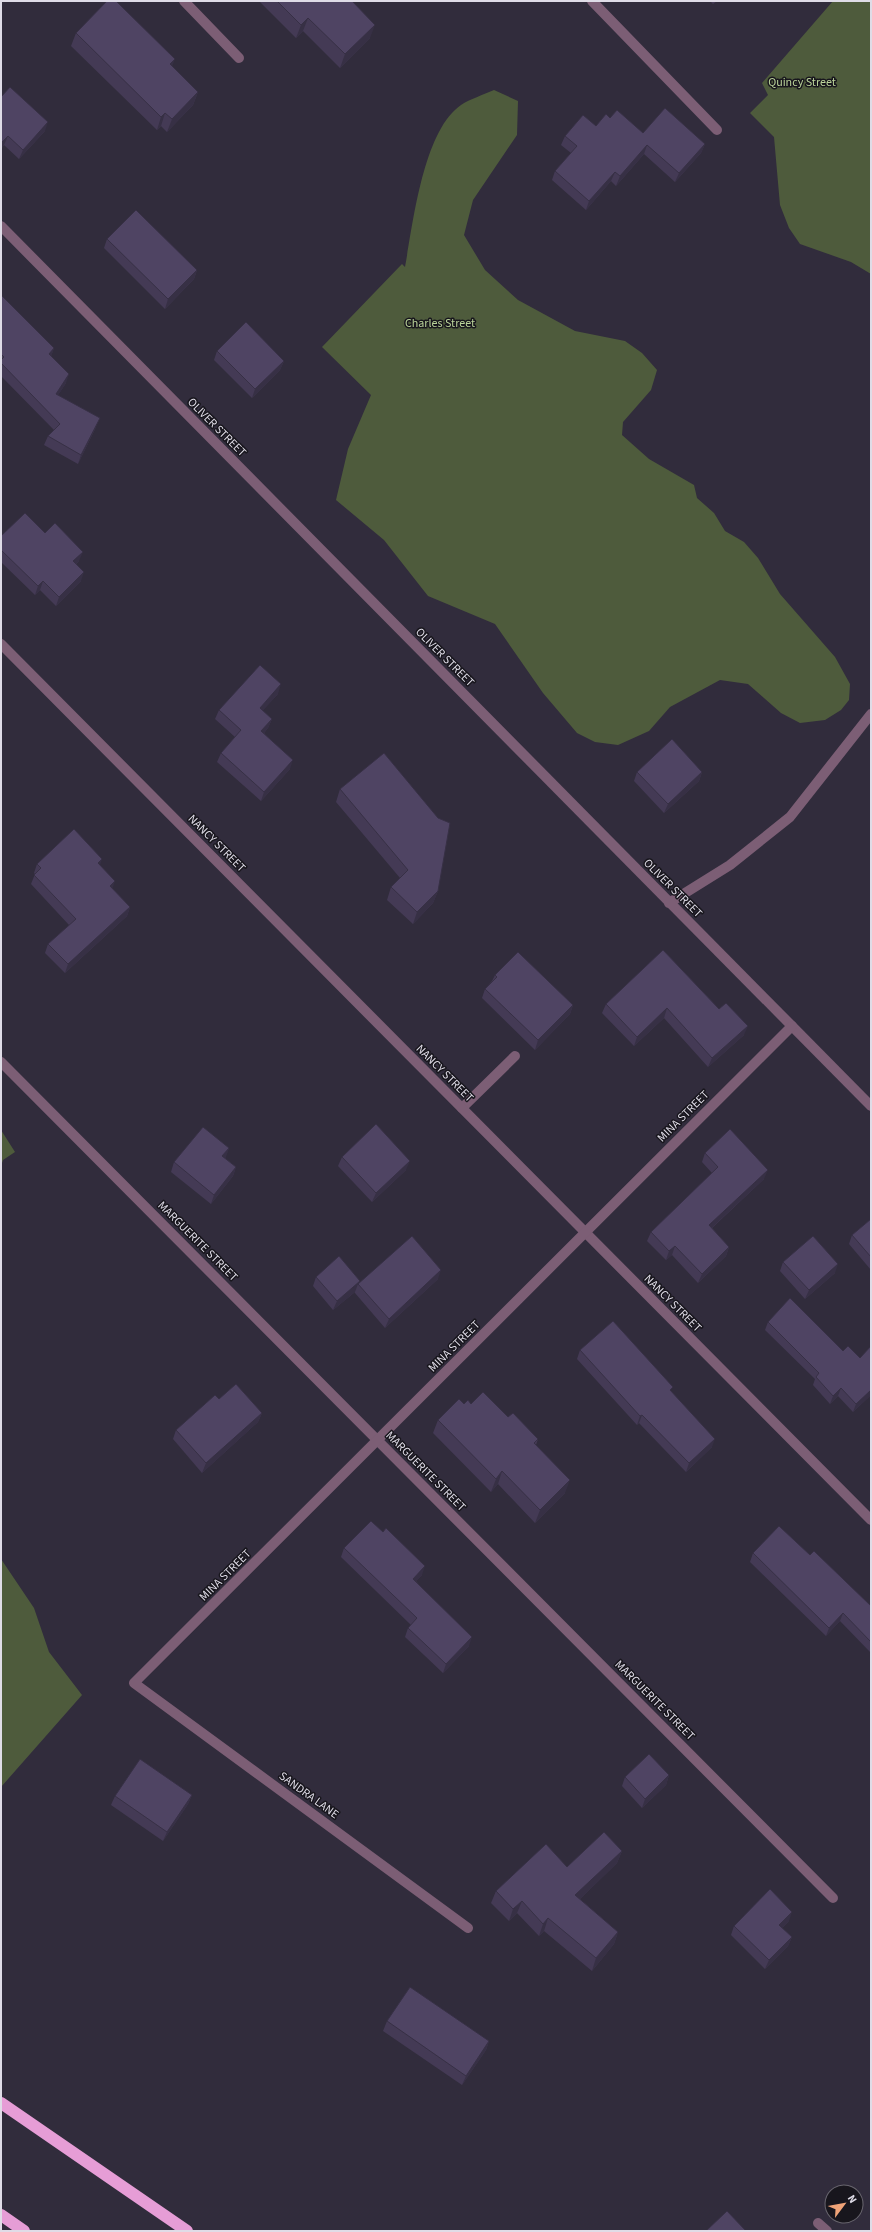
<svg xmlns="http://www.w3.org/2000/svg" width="872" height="2232" font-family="'Source Sans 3',sans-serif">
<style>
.green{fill:#4e5b3c}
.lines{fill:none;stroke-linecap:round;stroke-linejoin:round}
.lane{stroke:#7c5e75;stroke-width:10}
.street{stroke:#7c5e75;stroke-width:10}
.highway{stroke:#e69dd6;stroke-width:12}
.wall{fill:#443a55}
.shaded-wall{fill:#373045}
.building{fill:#4f4463;stroke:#373045}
.labels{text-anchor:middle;stroke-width:3;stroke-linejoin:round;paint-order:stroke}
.park-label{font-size:12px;fill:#bbd49a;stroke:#18161d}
.street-label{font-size:12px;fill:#dfdce7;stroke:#18161d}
</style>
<rect width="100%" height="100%" fill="#312c3c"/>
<!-- green -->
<g class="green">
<path d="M 833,1 L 871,1 L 871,274 L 851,262 L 800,244 L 789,228 L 780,205 L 774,137 L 750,113 L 768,95 L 762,83 Z"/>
<path d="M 494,90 L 518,101 L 517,135 L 473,200 L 464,235 L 485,270 L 518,300 L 575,331 L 625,341 L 642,353 L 657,370 L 651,390 L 623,422 L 622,435 L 649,459 L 694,485 L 697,498 L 714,513 L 725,531 L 744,542 L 758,558 L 780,594 L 835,657 L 850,684 L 849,700 L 841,710 L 825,720 L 800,723 L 781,713 L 748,684 L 720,680 L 670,707 L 649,731 L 618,745 L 595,742 L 577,733 L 543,693 L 495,624 L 428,596 L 384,540 L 336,500 L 348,449 L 371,395 L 322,347 L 402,264 L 405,267 C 413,224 423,131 461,105 C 470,99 483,95 494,90 Z"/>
<path d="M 1,1130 L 15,1152 L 3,1160 L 1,1166 Z"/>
<path d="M 1,1559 L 34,1608 L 49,1652 L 82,1695 L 1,1787 Z"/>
</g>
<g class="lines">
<!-- lane -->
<g class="lane">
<path d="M 669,903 L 730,865 L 790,817 L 871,714"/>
<path d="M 462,1108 L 515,1056"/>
</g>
<!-- street -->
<g class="street">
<path d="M 184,1 L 239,58"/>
<path d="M 592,1 L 717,130"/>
<path d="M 1,226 L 871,1106"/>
<path d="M 1,644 L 871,1520"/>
<path d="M 1,1062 L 833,1898"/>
<path d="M 468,1928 L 134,1683 L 792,1026"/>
<path d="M 818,2223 L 827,2231"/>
</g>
<!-- highway -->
<g class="highway">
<path d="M 1,2103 L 187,2231"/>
<path d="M 1,2215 L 24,2231"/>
</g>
</g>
<!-- wall -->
<g class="wall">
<path d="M 259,1 L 352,1 L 370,38 L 340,68 L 303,31 L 296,38 Z"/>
<path d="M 710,1 L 717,1 L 713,4 Z"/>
<path d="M 76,33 L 172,66 L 198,92 L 193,105 L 167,132 L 161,126 L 157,130 L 71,46 Z"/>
<path d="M 1,97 L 45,131 L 19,159 L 4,145 L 1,149 Z"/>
<path d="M 610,118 L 643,133 L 705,144 L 701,153 L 675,182 L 644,154 L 616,186 L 611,181 L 586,210 L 552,180 L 555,171 L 571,153 L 561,145 L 565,136 L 596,126 Z"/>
<path d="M 107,239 L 197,270 L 194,279 L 165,309 L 104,248 Z"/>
<path d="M 1,295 L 54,348 L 51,356 L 66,383 L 58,395 L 96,427 L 78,464 L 44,445 L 48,436 L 54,430 L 1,376 Z"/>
<path d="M 217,351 L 284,361 L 280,370 L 252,398 L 214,360 Z"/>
<path d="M 45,533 L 79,561 L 76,564 L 81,581 L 56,606 L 40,590 L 35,595 L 1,562 L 1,536 Z"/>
<path d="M 278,694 L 262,711 L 272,719 L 268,728 L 264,733 L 290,769 L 261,801 L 217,762 L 221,753 L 235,737 L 215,719 L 219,710 Z"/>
<path d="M 637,772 L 702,772 L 699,781 L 664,813 L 634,781 Z"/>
<path d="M 340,789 L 438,891 L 433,903 L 413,924 L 387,900 L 391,887 L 400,878 L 336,802 Z"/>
<path d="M 37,864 L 100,865 L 112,888 L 130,907 L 127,916 L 65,973 L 45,953 L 48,944 L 69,925 L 31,884 L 35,874 L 34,873 Z"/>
<path d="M 663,950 L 744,1035 L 708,1067 L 664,1018 L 634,1046 L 602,1013 L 606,1004 Z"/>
<path d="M 495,975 L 573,1005 L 570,1014 L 535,1050 L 482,998 L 485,989 L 492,981 Z"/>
<path d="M 229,1148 L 225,1158 L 236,1167 L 233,1176 L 211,1204 L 171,1172 L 174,1162 Z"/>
<path d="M 705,1153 L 764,1179 L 712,1228 L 729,1247 L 726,1256 L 698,1283 L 672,1255 L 666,1260 L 647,1241 L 651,1232 L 712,1173 L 702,1162 Z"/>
<path d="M 342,1157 L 406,1170 L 372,1202 L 338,1166 Z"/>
<path d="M 871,1219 L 871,1270 L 849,1244 L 852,1235 Z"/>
<path d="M 783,1262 L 835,1273 L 805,1299 L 780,1271 Z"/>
<path d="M 316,1277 L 360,1282 L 438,1279 L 385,1328 L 355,1293 L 355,1292 L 333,1310 L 313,1286 Z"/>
<path d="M 768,1322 L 871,1395 L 853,1412 L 838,1396 L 830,1404 L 813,1385 L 815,1379 L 765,1330 Z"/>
<path d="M 580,1350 L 671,1391 L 712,1447 L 686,1472 L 639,1423 L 637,1425 L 577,1359 Z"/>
<path d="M 219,1399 L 262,1413 L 258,1422 L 202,1473 L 173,1439 L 176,1430 Z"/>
<path d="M 471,1404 L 508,1417 L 538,1439 L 536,1445 L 565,1493 L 535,1523 L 498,1484 L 491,1492 L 433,1433 L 438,1420 Z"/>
<path d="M 344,1548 L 422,1575 L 416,1581 L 469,1646 L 443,1673 L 405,1637 L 408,1628 L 411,1625 L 341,1557 Z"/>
<path d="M 753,1553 L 810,1555 L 871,1606 L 871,1653 L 840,1621 L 826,1636 L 750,1562 Z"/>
<path d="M 669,1775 L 666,1785 L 642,1808 L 622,1786 L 625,1777 Z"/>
<path d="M 192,1795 L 188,1804 L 163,1841 L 111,1805 L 115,1796 Z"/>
<path d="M 622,1851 L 617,1863 L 580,1899 L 618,1932 L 614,1944 L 592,1971 L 544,1931 L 539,1936 L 517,1913 L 509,1921 L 491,1903 L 496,1891 L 567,1867 Z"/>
<path d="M 789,1921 L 782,1928 L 792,1937 L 788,1946 L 765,1969 L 731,1935 L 734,1926 Z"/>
<path d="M 387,2021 L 489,2041 L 486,2050 L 462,2085 L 383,2031 Z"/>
</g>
<!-- shaded-wall -->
<g class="shaded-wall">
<path d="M 308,18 L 303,31 L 296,38 L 301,25 Z"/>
<path d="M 375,25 L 370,38 L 340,68 L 345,54 Z"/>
<path d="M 175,59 L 170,72 L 170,64 Z"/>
<path d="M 198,92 L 193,105 L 167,132 L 172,119 Z"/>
<path d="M 165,113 L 161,126 L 157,130 L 161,117 Z"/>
<path d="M 48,122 L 45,131 L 19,159 L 23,150 Z"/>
<path d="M 8,136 L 4,145 L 1,149 L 1,143 Z"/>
<path d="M 705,144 L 701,153 L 675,182 L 679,173 Z"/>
<path d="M 647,145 L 644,154 L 616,186 L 620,176 Z"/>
<path d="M 615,172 L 611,181 L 586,210 L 589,201 Z"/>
<path d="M 197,270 L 194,279 L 165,309 L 168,299 Z"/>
<path d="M 54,348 L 51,357 L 49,354 Z"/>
<path d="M 284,361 L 280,370 L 252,398 L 255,389 Z"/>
<path d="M 69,374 L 66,383 L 53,403 L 56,394 Z"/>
<path d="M 100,418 L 96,427 L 78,464 L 81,455 Z"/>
<path d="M 83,552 L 79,561 L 69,570 L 73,561 Z"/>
<path d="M 84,572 L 81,581 L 56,606 L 59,597 Z"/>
<path d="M 43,581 L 40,590 L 35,595 L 38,586 Z"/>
<path d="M 281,684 L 278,694 L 256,718 L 260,708 Z"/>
<path d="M 272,719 L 268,728 L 258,740 L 261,731 Z"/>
<path d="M 293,760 L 290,769 L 261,801 L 264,792 Z"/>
<path d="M 702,772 L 699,781 L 664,813 L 668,804 Z"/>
<path d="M 102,859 L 99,868 L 98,863 Z"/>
<path d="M 115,881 L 112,890 L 110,886 Z"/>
<path d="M 438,891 L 433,903 L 413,924 L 417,912 Z"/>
<path d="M 130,907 L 127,916 L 65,973 L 68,964 Z"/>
<path d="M 573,1005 L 570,1014 L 535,1050 L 538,1040 Z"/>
<path d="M 667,1008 L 664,1018 L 634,1046 L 637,1037 Z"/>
<path d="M 748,1026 L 744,1035 L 708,1067 L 712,1058 Z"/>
<path d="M 229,1148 L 226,1157 L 219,1165 L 222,1156 Z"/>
<path d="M 410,1161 L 406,1170 L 372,1202 L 376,1193 Z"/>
<path d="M 236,1167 L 233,1176 L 211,1204 L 214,1195 Z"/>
<path d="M 768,1170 L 764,1179 L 705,1234 L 709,1225 Z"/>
<path d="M 675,1246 L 672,1255 L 666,1260 L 669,1251 Z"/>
<path d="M 729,1247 L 726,1256 L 698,1283 L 702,1274 Z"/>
<path d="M 838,1264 L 835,1273 L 805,1299 L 809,1290 Z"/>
<path d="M 441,1270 L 438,1279 L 385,1328 L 389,1319 Z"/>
<path d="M 360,1281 L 358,1284 L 355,1292 L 333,1310 L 337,1301 Z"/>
<path d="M 841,1388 L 838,1396 L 830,1404 L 833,1396 Z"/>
<path d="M 871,1390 L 871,1395 L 853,1412 L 856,1404 Z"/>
<path d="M 262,1413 L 258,1422 L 202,1473 L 206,1463 Z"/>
<path d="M 642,1415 L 639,1423 L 637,1425 L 640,1416 Z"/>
<path d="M 715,1439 L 712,1447 L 686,1472 L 689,1463 Z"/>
<path d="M 502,1471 L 498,1484 L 491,1492 L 496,1479 Z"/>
<path d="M 570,1480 L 565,1493 L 535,1523 L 540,1510 Z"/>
<path d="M 425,1566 L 422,1575 L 410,1588 L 413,1579 Z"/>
<path d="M 843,1613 L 840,1621 L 826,1636 L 829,1628 Z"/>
<path d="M 472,1637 L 469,1646 L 443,1673 L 446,1664 Z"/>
<path d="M 669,1775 L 666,1785 L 642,1808 L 645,1799 Z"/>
<path d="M 192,1795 L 188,1804 L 163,1841 L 167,1832 Z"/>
<path d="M 622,1851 L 617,1863 L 571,1908 L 575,1895 Z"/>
<path d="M 522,1901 L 517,1913 L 509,1921 L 513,1909 Z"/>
<path d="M 792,1912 L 789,1921 L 776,1934 L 779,1925 Z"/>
<path d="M 548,1918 L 544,1931 L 539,1936 L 543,1924 Z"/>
<path d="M 618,1932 L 614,1944 L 592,1971 L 596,1958 Z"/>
<path d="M 792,1937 L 788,1946 L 765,1969 L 769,1960 Z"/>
<path d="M 489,2041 L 486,2050 L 462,2085 L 466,2076 Z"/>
</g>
<!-- building -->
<g class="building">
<path d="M 107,1 L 116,1 L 175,59 L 170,64 L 198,92 L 172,119 L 165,113 L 161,117 L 76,33 Z"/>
<path d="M 277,1 L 352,1 L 375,25 L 345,54 L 308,18 L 301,25 Z"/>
<path d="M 10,87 L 48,122 L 23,150 L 8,136 L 1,143 L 1,97 Z"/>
<path d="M 665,108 L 705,144 L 679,173 L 647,145 L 620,176 L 615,172 L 589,201 L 555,171 L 577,146 L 565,136 L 583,115 L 596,126 L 606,114 L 610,118 L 617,110 L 643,133 Z"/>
<path d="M 136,210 L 197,270 L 168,299 L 107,239 Z"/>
<path d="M 1,295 L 54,348 L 49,354 L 69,374 L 56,394 L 100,418 L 81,455 L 48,436 L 60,424 L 1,363 L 1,360 L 4,357 L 1,354 Z"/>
<path d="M 246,322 L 284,361 L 255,389 L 217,351 Z"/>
<path d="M 25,513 L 45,533 L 55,523 L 83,552 L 73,561 L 84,572 L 59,597 L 43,581 L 38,586 L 1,550 L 1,536 Z"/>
<path d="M 260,665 L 281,684 L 260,708 L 272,719 L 261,731 L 293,760 L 264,792 L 221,753 L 241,730 L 219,710 Z"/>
<path d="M 672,739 L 702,772 L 668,804 L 637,772 Z"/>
<path d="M 384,753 L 438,818 L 450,823 L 438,891 L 417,912 L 391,887 L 408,870 L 340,789 Z"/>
<path d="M 74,829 L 102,859 L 98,863 L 115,881 L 110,886 L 130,907 L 68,964 L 48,944 L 76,919 L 34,875 L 41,868 L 37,864 Z"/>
<path d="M 663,950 L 719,1009 L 726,1003 L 748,1026 L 712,1058 L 667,1008 L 637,1037 L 606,1004 Z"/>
<path d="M 518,952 L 573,1005 L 538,1040 L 485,989 L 497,977 L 495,975 Z"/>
<path d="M 376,1124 L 410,1161 L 376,1193 L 342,1157 Z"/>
<path d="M 203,1127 L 229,1148 L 222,1156 L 236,1167 L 214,1195 L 174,1162 Z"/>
<path d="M 730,1129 L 768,1170 L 709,1225 L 729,1247 L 702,1274 L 675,1246 L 669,1251 L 651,1232 L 718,1167 L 705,1153 Z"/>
<path d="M 871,1219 L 871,1257 L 852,1235 Z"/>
<path d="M 412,1236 L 441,1270 L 389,1319 L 358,1284 Z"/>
<path d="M 813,1236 L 838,1264 L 809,1290 L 783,1262 Z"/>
<path d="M 339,1256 L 360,1281 L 337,1301 L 316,1277 Z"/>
<path d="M 790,1298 L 843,1351 L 848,1346 L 860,1358 L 871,1346 L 871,1390 L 856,1404 L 841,1388 L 833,1396 L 816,1377 L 819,1373 L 768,1322 Z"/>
<path d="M 613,1321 L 673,1387 L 670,1390 L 715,1439 L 689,1463 L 642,1415 L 640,1416 L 580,1350 Z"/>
<path d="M 236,1384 L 262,1413 L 206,1463 L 176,1430 L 215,1395 L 219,1399 Z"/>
<path d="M 483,1392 L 508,1417 L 513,1413 L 538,1439 L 534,1443 L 570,1480 L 540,1510 L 502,1471 L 496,1479 L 438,1420 L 459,1399 L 464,1404 L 468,1400 L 471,1404 Z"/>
<path d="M 371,1521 L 383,1532 L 386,1528 L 425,1566 L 413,1579 L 472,1637 L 446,1664 L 408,1628 L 417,1618 L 344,1548 Z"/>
<path d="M 779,1526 L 810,1555 L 814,1551 L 871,1606 L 871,1642 L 843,1613 L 829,1628 L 753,1553 Z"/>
<path d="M 649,1754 L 669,1775 L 645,1799 L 625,1777 Z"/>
<path d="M 140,1759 L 192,1795 L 167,1832 L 115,1796 Z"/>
<path d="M 604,1832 L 622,1851 L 575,1895 L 618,1932 L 596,1958 L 548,1918 L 543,1924 L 522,1901 L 513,1909 L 496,1891 L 546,1844 L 567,1867 Z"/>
<path d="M 770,1889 L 792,1912 L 779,1925 L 792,1937 L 769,1960 L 734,1926 Z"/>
<path d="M 410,1987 L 489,2041 L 466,2076 L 387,2021 Z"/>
<path d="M 727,2211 L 746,2231 L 706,2231 Z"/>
</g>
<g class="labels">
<!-- park labels -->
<g class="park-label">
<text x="802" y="86">Quincy Street</text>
<text x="440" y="327">Charles Street</text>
</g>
<!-- street labels -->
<g class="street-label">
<text transform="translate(217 427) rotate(45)" y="4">OLIVER STREET</text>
<text transform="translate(445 657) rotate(45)" y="4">OLIVER STREET</text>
<text transform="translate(217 843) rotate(45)" y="4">NANCY STREET</text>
<text transform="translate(673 888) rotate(45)" y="4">OLIVER STREET</text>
<text transform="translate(445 1073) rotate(45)" y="4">NANCY STREET</text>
<text transform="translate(683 1116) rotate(-45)" y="4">MINA STREET</text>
<text transform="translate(198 1241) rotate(45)" y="4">MARGUERITE STREET</text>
<text transform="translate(673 1303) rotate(45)" y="4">NANCY STREET</text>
<text transform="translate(454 1346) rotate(-45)" y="4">MINA STREET</text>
<text transform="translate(426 1471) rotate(45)" y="4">MARGUERITE STREET</text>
<text transform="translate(225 1575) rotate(-45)" y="4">MINA STREET</text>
<text transform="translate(655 1700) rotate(45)" y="4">MARGUERITE STREET</text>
<text transform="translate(309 1795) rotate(36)" y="4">SANDRA LANE</text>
</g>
</g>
<!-- border -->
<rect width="872" height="2232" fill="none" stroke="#dfdce7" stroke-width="4"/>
<!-- north arrow -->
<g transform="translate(844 2204) rotate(58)"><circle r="19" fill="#18161d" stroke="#68656e"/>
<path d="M0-3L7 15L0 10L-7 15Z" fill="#efa378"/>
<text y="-6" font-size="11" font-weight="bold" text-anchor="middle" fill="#dfdce7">N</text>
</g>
</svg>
